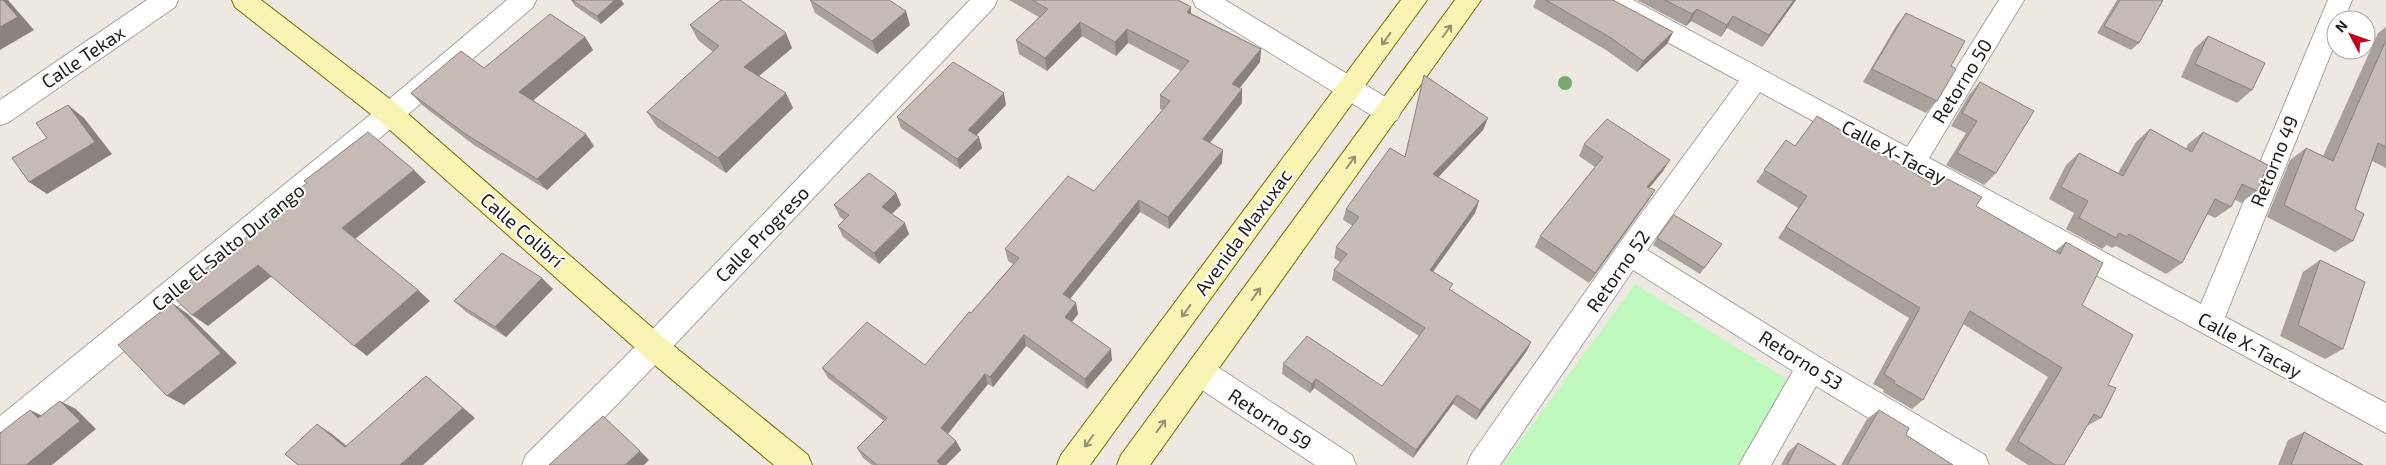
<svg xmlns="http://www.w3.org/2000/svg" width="2386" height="465" font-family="'Exo 2',sans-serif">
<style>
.park{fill:#c0f9bd}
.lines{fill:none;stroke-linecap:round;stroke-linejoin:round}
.street-casing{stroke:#a3a3a3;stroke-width:2}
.secondary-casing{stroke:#716f05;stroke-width:2}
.street{fill:#fff;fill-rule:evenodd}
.secondary{fill:#f9f3b4;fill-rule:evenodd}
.tree{fill:#74ab6c}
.wall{fill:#a9a09c}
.shaded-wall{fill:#8a827f}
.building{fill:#c5bab5;stroke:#8a827f}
.oneway{stroke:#969270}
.labels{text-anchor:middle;stroke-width:4;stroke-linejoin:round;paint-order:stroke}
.street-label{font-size:19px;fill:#1c1c1c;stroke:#fff}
</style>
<rect width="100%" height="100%" fill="#eee8e2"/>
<!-- park -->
<path class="park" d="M 1635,284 L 1799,387 L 1750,465 L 1503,465 Z"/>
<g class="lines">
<!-- street casing -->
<g class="street-casing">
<g id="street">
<path d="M 147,0 L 178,0 L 175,7 L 9,122 L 0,125 L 0,100 Z"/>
<path d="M 507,0 L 536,0 L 533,7 L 399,122 L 11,445 L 0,449 L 0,416 L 381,106 Z"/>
<path d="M 970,0 L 997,0 L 994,7 L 664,356 L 558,465 L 522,465 L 526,455 L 644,338 Z"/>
<path d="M 1193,0 L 1225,0 L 1397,104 L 1401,112 L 1397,120 L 1388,123 L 1379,120 L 1196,7 Z"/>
<path d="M 1600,0 L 1633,0 L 1907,147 L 1999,0 L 2024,0 L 1929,158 L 2201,304 L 2328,0 L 2352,0 L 2344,20 L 2336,20 L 2336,41 L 2225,317 L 2386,403 L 2386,433 L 1760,92 L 1647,250 L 1821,358 L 1985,455 L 1989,465 L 1946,465 L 1816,386 L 1771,465 L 1739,465 L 1793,371 L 1633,270 L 1500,465 L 1467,465 L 1471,455 L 1619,244 L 1739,81 L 1603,7 Z"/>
<path d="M 1200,359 L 1210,362 L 1352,455 L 1356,465 L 1315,465 L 1190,382 L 1185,372 L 1190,362 Z"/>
</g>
</g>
<!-- secondary casing -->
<g class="secondary-casing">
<g id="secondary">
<path d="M 232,0 L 261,0 L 399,106 L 664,338 L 808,455 L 812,465 L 774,465 L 644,356 L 381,122 L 235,7 Z"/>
<path d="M 1401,0 L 1427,0 L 1090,465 L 1057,465 L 1061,455 Z"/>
<path d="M 1455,0 L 1481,0 L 1150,465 L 1117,465 L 1121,455 Z"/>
</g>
</g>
<!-- street -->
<use href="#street" class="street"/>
<!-- secondary -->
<use href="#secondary" class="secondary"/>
</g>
<!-- trees -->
<circle class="tree" cx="1565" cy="83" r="7"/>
<!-- wall -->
<g class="wall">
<path d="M 571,0 L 621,0 L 624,4 L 601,24 L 575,6 Z"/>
<path d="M 810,0 L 910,25 L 877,54 L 815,13 Z"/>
<path d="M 1009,0 L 1178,0 L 1191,7 L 1191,13 L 1261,49 L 1260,62 L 1240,88 L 1242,103 L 1210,143 L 1222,163 L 1169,229 L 1140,212 L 1070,299 L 1076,303 L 1078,314 L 1072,322 L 1112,360 L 1087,389 L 1026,346 L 993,387 L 988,384 L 948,434 L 956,441 L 961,450 L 946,465 L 872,465 L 863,458 L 857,448 L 884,421 L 828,378 L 822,368 L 925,365 L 971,313 L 1013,264 L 1008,261 L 1005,249 L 1094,191 L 1163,110 L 1160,109 L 1160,95 L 1181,71 L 1128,43 L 1116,56 L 1082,36 L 1047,71 L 1019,54 L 1016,40 L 1039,17 Z"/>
<path d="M 1536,0 L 1613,0 L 1673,32 L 1667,44 L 1637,72 L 1606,50 L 1533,7 Z"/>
<path d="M 1637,0 L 1796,0 L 1762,47 L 1727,28 L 1721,37 L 1691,21 L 1686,26 Z"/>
<path d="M 2117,0 L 2163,0 L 2139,43 L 2131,50 L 2097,33 Z"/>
<path d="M 1906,13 L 1937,101 L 1926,113 L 1863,82 L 1896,26 Z"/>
<path d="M 690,25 L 792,48 L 759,76 L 793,108 L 726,173 L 657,127 L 647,112 L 713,52 L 698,40 Z"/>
<path d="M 2386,27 L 2386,168 L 2372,161 L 2355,209 L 2353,241 L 2335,252 L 2267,217 L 2290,160 L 2306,148 L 2323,156 L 2378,33 Z"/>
<path d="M 2208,36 L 2252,90 L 2237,103 L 2181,77 L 2194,49 Z"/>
<path d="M 585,37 L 593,50 L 533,100 L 594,146 L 547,190 L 474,145 L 422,105 L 411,93 L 484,68 Z"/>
<path d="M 1980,82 L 1996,173 L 1984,185 L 1946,165 L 1966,133 L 1951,126 L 1969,95 Z"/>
<path d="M 1006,105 L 976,135 L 982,148 L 960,169 L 901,128 L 897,117 Z"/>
<path d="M 1488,118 L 1483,130 L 1438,177 L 1479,201 L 1475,213 L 1433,272 L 1450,290 L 1531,342 L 1526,352 L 1476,420 L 1453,404 L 1413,458 L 1314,388 L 1310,393 L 1282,374 L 1283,364 L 1382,386 L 1419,336 L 1332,280 L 1334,270 L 1340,262 L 1334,258 L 1336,247 L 1353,226 L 1343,220 L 1346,209 Z"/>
<path d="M 2150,129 L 2186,149 L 2188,144 L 2203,132 L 2257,191 L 2241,203 L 2234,199 L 2231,207 L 2215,218 L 2207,214 L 2182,263 L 2166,274 L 2116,246 L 2112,248 L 2107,245 L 2102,249 L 2066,229 L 2074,213 L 2049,199 L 2066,165 L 2079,153 L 2118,173 L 2136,142 Z"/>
<path d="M 1786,140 L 1795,146 L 1934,185 L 1942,176 L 1976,206 L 2055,251 L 2066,242 L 2082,305 L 2108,385 L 2101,418 L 2087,426 L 2064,465 L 2028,465 L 2005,450 L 2048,377 L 1963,324 L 1923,400 L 1912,409 L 1883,392 L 1884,390 L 1873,384 L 1909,318 L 1778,238 L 1798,208 L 1756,182 Z"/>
<path d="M 1584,144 L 1663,171 L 1649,188 L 1655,190 L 1648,201 L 1589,283 L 1535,247 L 1540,236 L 1595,167 L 1579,156 Z"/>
<path d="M 896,193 L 901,205 L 892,214 L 909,234 L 879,264 L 843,237 L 838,226 L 844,220 L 840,217 L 834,205 Z"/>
<path d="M 1657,238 L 1722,244 L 1700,274 L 1653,245 Z"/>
<path d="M 2320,260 L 2343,349 L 2325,359 L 2280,336 L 2303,272 Z"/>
<path d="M 553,289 L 506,337 L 466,312 L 454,301 Z"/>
<path d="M 1879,410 L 1906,435 L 1953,465 L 1841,465 L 1867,419 Z"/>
<path d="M 2304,432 L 2363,465 L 2278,465 L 2288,440 Z"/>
<path d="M 1798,443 L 1836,465 L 1781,465 L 1788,452 Z"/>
</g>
<!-- shaded-wall -->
<g class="shaded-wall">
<path d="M 3,0 L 8,0 L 34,30 L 0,50 L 0,27 Z"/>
<path d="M 615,0 L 621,0 L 624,4 L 601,24 L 597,16 Z"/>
<path d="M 1794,0 L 1796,0 L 1762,47 L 1769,35 Z"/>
<path d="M 1191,7 L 1191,21 L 1187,12 Z"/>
<path d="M 1697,9 L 1691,21 L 1686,26 L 1692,14 Z"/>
<path d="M 906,11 L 910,25 L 877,54 L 872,41 Z"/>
<path d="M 1733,16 L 1727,28 L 1721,37 L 1727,25 Z"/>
<path d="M 1080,22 L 1082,36 L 1047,71 L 1045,58 Z"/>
<path d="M 1127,29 L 1128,43 L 1116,56 L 1115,42 Z"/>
<path d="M 1673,32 L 1667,44 L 1637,72 L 1643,61 Z"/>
<path d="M 786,33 L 792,48 L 752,82 L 744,67 Z"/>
<path d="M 585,37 L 593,50 L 529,104 L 519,92 Z"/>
<path d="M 1261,49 L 1260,62 L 1232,97 L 1232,84 Z"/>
<path d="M 1242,89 L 1242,103 L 1203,151 L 1203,139 Z"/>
<path d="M 786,93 L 793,108 L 726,173 L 718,158 Z"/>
<path d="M 1004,93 L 1006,105 L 971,141 L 968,130 Z"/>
<path d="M 68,105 L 84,118 L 112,154 L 47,194 L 29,182 Z"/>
<path d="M 1488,118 L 1483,130 L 1430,186 L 1433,174 Z"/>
<path d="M 586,134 L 594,146 L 547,190 L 537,179 Z"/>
<path d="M 979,137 L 982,148 L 960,169 L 957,159 Z"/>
<path d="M 1223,150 L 1222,163 L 1169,229 L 1168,217 Z"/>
<path d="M 1670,160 L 1663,171 L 1641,198 L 1647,187 Z"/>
<path d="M 414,170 L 426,182 L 355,239 L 342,228 Z"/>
<path d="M 1655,190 L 1648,201 L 1589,283 L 1595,273 Z"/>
<path d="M 896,193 L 901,205 L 887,218 L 882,207 Z"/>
<path d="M 1139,200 L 1140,212 L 1065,305 L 1063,294 Z"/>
<path d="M 1479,201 L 1475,213 L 1426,281 L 1430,270 Z"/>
<path d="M 905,223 L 909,234 L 879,264 L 874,253 Z"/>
<path d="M 258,265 L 272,276 L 208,326 L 192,315 Z"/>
<path d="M 542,278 L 553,289 L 506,337 L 495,327 Z"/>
<path d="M 418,290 L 430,301 L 367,356 L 354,346 Z"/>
<path d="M 172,303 L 188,314 L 237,363 L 184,405 L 167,396 Z"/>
<path d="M 1076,303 L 1078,314 L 1067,328 L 1065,317 Z"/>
<path d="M 1024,335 L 1026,346 L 993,387 L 990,377 Z"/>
<path d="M 1531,342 L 1526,352 L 1476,420 L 1480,410 Z"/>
<path d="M 1111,349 L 1112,360 L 1087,389 L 1085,379 Z"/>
<path d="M 985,374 L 988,384 L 945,437 L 941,428 Z"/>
<path d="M 426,376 L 438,386 L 475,418 L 423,465 L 400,465 Z"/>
<path d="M 1316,379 L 1314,388 L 1310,393 L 1312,384 Z"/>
<path d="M 1457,395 L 1453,404 L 1413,458 L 1416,450 Z"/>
<path d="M 60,401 L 76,409 L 96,429 L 52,465 L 26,465 Z"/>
<path d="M 30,410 L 47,418 L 38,418 Z"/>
<path d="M 317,424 L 332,434 L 359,456 L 345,447 Z"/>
<path d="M 956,441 L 961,450 L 946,465 L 939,465 L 937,461 Z"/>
<path d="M 640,451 L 649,460 L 644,465 L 625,465 Z"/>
</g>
<!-- building -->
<g class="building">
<path d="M 0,0 L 3,0 L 18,17 L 0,27 Z"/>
<path d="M 572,0 L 615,0 L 597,16 Z"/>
<path d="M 721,0 L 740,0 L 786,33 L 744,67 L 786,93 L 718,158 L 647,112 L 719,46 L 690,25 Z"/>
<path d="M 810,0 L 889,0 L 906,11 L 872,41 Z"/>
<path d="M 1032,0 L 1178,0 L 1191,7 L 1187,12 L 1261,49 L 1232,84 L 1242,89 L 1203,139 L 1223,150 L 1168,217 L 1139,200 L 1063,294 L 1076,303 L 1065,317 L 1111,349 L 1085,379 L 1024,335 L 990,377 L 985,374 L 941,428 L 956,441 L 937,461 L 941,465 L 877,465 L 857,448 L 887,418 L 822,368 L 867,322 L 925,365 L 969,312 L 971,313 L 1019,258 L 1005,249 L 1068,176 L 1094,191 L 1170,101 L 1160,95 L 1189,61 L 1127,29 L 1115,42 L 1080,22 L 1045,58 L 1016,40 L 1048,9 Z"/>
<path d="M 1546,0 L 1613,0 L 1673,32 L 1643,61 L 1611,38 Z"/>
<path d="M 1665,0 L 1794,0 L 1769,35 L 1733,16 L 1727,25 L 1697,9 L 1692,14 Z"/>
<path d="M 2120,0 L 2163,0 L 2139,43 L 2104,26 Z"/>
<path d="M 1906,13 L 1965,41 L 1951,66 L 1956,69 L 1937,101 L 1872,69 Z"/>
<path d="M 550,14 L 585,37 L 519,92 L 586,134 L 537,179 L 464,133 L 411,93 L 461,51 L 484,68 Z"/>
<path d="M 2208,36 L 2265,63 L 2252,90 L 2195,64 Z"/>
<path d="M 2386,40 L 2386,147 L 2378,143 L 2355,209 L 2364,214 L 2353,241 L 2284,205 L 2306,148 L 2333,161 Z"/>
<path d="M 953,62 L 1004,93 L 968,130 L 979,137 L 957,159 L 897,117 Z"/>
<path d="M 1424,75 L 1488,118 L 1433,174 L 1479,201 L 1430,270 L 1453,284 L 1449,289 L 1531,342 L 1480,410 L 1457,395 L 1416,450 L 1316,379 L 1312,384 L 1283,364 L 1307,336 L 1382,386 L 1425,328 L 1334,270 L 1347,254 L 1336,247 L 1359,217 L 1346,209 L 1390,148 L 1405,157 Z"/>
<path d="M 1980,82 L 2034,111 L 1996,173 L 1957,153 L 1977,121 L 1962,113 Z"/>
<path d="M 68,105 L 95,142 L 29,182 L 12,158 L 47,138 L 36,123 Z"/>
<path d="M 1817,116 L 1936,186 L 1942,176 L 1982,197 L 1976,206 L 2060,254 L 2066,242 L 2103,263 L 2082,305 L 2133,335 L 2108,385 L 2116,388 L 2101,418 L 2094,414 L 2064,465 L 2055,465 L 2018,441 L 2062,368 L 1970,311 L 1923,400 L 1894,383 L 1895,381 L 1884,374 L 1920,308 L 1786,227 L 1807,196 L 1764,170 L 1786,140 L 1795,146 Z"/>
<path d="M 1607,119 L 1670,160 L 1647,187 L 1655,190 L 1595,273 L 1540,236 L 1603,157 L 1584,144 Z"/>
<path d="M 2150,129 L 2192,152 L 2203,132 L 2268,165 L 2257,191 L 2242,184 L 2231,207 L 2215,199 L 2182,263 L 2129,234 L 2127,237 L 2119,233 L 2116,238 L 2079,218 L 2088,201 L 2061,187 L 2079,153 L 2123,176 Z"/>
<path d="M 368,132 L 414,170 L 342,228 L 418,290 L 354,346 L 258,265 L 192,315 L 171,295 L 268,221 L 264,217 L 307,183 L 304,181 Z"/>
<path d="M 869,173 L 896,193 L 882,207 L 905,223 L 874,253 L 838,226 L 849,215 L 834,205 Z"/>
<path d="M 1674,215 L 1722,244 L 1704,268 L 1657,238 Z"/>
<path d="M 502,253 L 542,278 L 495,327 L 454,301 Z"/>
<path d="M 2320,260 L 2365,282 L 2343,349 L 2298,325 Z"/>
<path d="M 172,303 L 221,353 L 167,396 L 118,345 Z"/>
<path d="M 426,376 L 463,408 L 400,465 L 298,465 L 285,454 L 317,424 L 345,447 Z"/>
<path d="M 60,401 L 80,421 L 26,465 L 0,465 L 0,433 L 30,410 L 38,418 Z"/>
<path d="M 1879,410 L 1909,428 L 1906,435 L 1953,465 L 1847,465 Z"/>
<path d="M 603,416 L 640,451 L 625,465 L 549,465 Z"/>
<path d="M 2304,432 L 2363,465 L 2291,465 Z"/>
<path d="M 1798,443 L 1836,465 L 1787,465 Z"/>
</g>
<!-- one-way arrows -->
<defs><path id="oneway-shaft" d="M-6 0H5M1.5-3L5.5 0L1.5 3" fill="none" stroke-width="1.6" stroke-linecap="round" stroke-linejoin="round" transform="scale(1.25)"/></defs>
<g class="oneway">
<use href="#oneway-shaft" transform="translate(1447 31) rotate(-54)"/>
<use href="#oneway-shaft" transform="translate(1386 39) rotate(126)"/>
<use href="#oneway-shaft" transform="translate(1351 162) rotate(-54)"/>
<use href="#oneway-shaft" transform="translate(1256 294) rotate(-54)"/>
<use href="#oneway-shaft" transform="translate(1186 311) rotate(126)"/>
<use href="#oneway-shaft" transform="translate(1161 426) rotate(-54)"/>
<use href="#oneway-shaft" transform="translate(1089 441) rotate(126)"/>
</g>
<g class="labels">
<!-- street labels -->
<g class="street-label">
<text transform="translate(83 57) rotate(-34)" y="7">Calle Tekax</text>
<text transform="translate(1962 81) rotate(-58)" y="7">Retorno 50</text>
<text transform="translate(1894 152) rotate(28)" y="7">Calle X-Tacay</text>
<text transform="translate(2274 161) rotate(-68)" y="7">Retorno 49</text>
<text transform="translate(522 230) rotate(41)" y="7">Calle Colibrí</text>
<text transform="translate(1243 232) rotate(-54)" y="7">Avenida Maxuxac</text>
<text transform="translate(762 234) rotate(-46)" y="7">Calle Progreso</text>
<text transform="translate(228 247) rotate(-39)" y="7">Calle El Salto Durango</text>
<text transform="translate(1618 271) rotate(-55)" y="7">Retorno 52</text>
<text transform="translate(2250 345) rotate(29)" y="7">Calle X-Tacay</text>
<text transform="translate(1801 360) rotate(32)" y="7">Retorno 53</text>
<text transform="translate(1270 419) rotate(33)" y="7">Retorno 59</text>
</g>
</g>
<!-- north arrow -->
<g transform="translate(2351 35) rotate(311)"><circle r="24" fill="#ffffff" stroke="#a4a4a4"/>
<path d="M0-4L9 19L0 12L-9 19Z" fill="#c7011b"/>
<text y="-8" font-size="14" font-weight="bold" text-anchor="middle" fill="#1c1c1c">N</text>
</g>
</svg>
